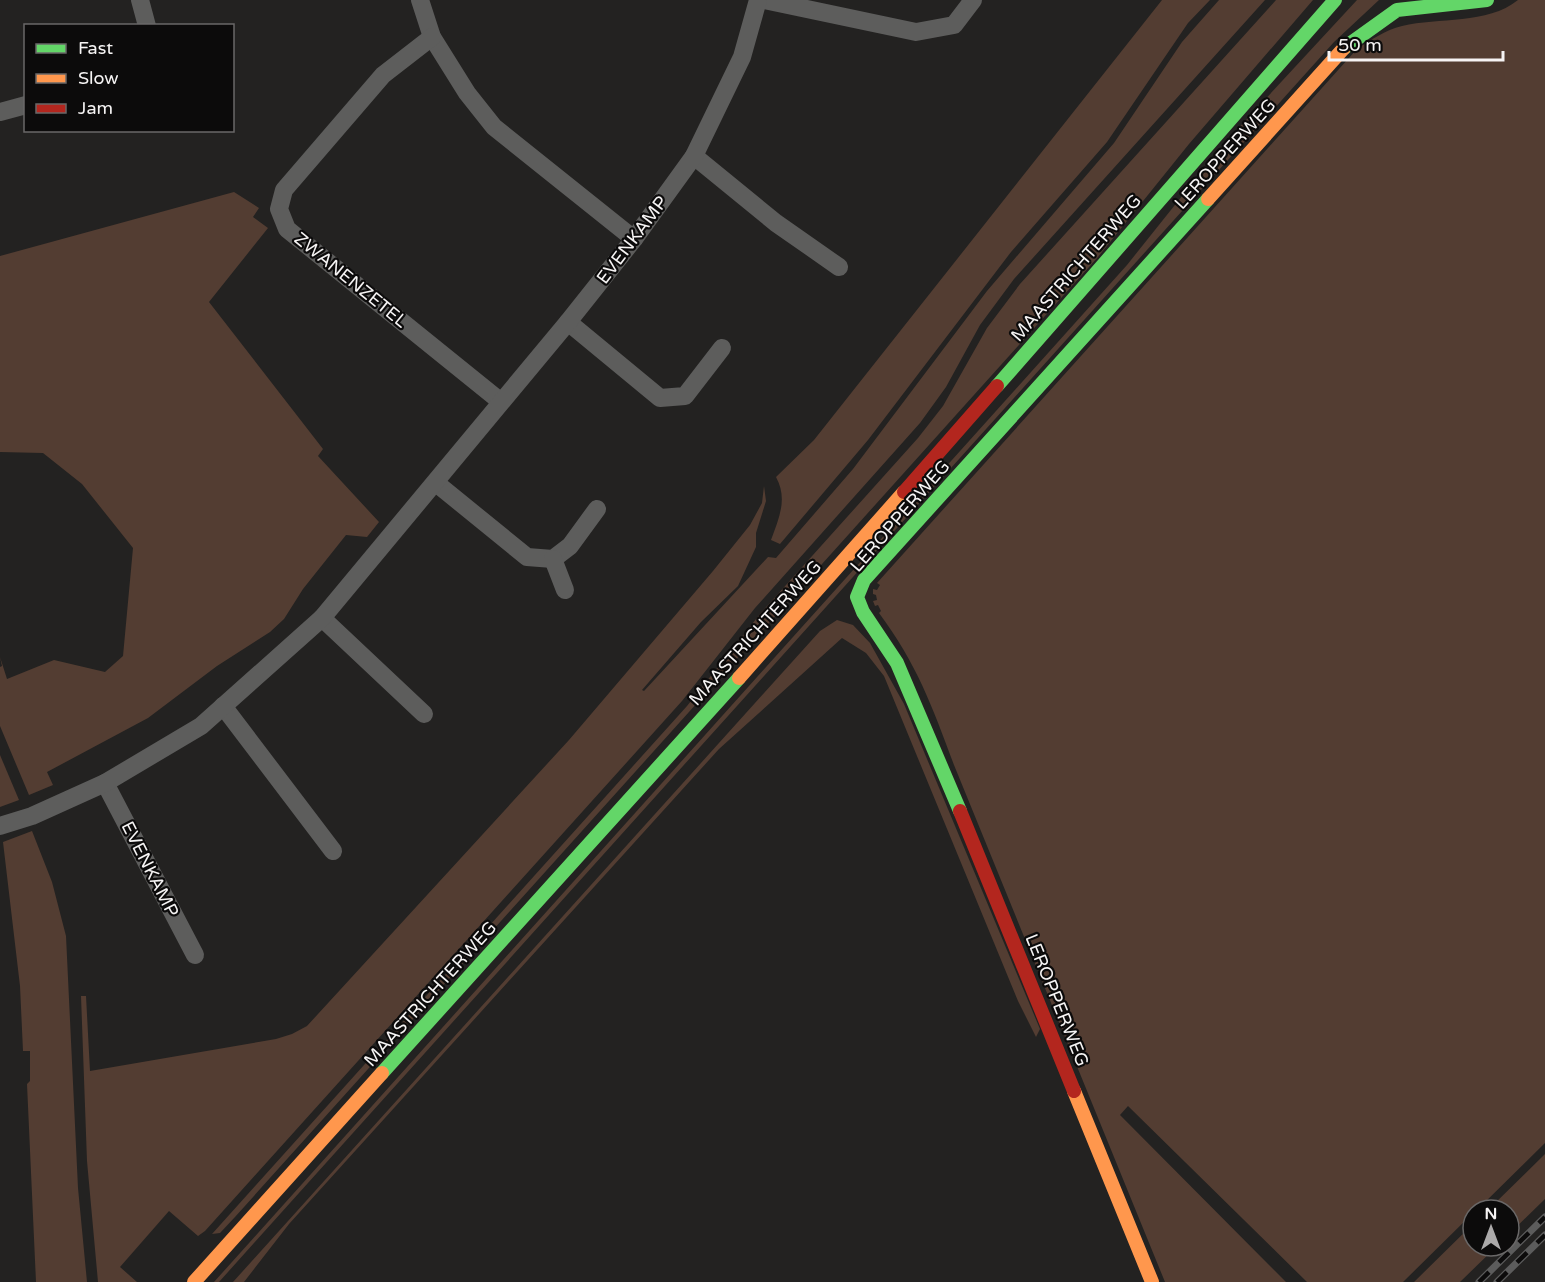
<svg xmlns="http://www.w3.org/2000/svg" width="1545" height="1282" font-family="'Varela Round',sans-serif">
<style>
.green{fill:#533d32}
.lines{fill:none;stroke-linecap:round;stroke-linejoin:round}
.street{stroke:#5d5d5c;stroke-width:18}
.fast{stroke:#63d668;stroke-width:14}
.slow{stroke:#ff974d;stroke-width:14}
.jam{stroke:#b3261e;stroke-width:14}
.rail-casing{stroke:#5c5c5c;stroke-width:7}
.rail{stroke:#0c0b0b;stroke-width:4.5;stroke-dasharray:14;stroke-linecap:butt}
.labels{text-anchor:middle;stroke-width:4.5;stroke-linejoin:round;paint-order:stroke}
.street-label{font-size:18px;fill:#f6f4f4;stroke:#0c0b0b}
</style>
<rect width="100%" height="100%" fill="#232221"/>
<!-- green -->
<g class="green">
<path d="M 1162,0 L 1210,0 L 1188,23 L 1107,142 L 1011,252 L 868,440 L 780,544 L 771,540 C 779,518 788,499 776,477 L 814,440 Z"/>
<path d="M 1219,0 L 1265,0 L 1014,279 L 980,325 L 946,387 L 920,423 L 755,608 L 682,701 L 205,1231 L 198,1236 L 169,1211 L 120,1267 L 137,1282 L 98,1282 L 87,1161 L 81,996 L 86,996 L 90,1071 L 276,1039 L 292,1034 L 307,1026 L 569,740 L 713,571 L 750,525 L 762,503 L 764,486 L 766,501 L 756,533 L 756,547 L 738,586 L 701,622 L 642,690 L 644,691 L 768,557 L 776,558 L 853,469 L 987,291 L 1114,143 L 1182,42 Z"/>
<path d="M 1276,0 L 1313,0 L 1189,144 L 1098,257 L 235,1217 L 220,1233 L 212,1234 L 687,706 L 760,614 L 918,438 L 943,406 L 987,328 L 1020,284 Z"/>
<path d="M 1357,0 L 1379,0 L 1334,42 L 219,1282 L 214,1282 L 1127,265 L 1222,146 Z"/>
<path d="M 1518,0 L 1545,0 L 1545,1143 L 1477,1210 L 1473,1210 L 1473,1213 L 1403,1282 L 1307,1282 L 1128,1106 L 1120,1115 L 1286,1282 L 1165,1282 L 954,765 C 932,706 917,664 879,613 L 881,611 L 878,605 L 875,606 L 873,601 L 877,600 L 876,595 L 873,594 L 873,589 L 877,590 L 880,585 L 877,583 L 1357,49 C 1371,40 1385,30 1402,26 C 1439,17 1487,25 1518,0 Z"/>
<path d="M 234,192 L 259,208 L 253,217 L 268,228 L 209,302 L 323,449 L 318,456 L 379,522 L 367,537 L 346,535 L 303,589 L 284,619 L 270,632 L 217,666 L 148,718 L 47,772 L 53,785 L 29,795 L 0,726 L 0,667 L 2,666 L 0,657 L 7,679 L 54,660 L 105,672 L 123,656 L 133,548 L 82,484 L 43,453 L 0,452 L 0,256 Z"/>
<path d="M 837,620 L 853,625 L 870,643 L 904,704 L 1040,1029 L 1036,1037 L 1018,1001 L 884,676 L 866,653 L 842,638 L 719,749 L 289,1224 L 244,1282 L 233,1282 L 820,631 Z"/>
<path d="M 0,755 L 19,800 L 0,807 Z"/>
<path d="M 32,831 L 52,882 L 66,936 L 78,1188 L 87,1282 L 36,1282 L 27,1084 L 30,1081 L 30,1051 L 23,1051 L 20,986 L 3,842 Z"/>
<path d="M 1545,1154 L 1545,1199 L 1509,1234 L 1509,1210 L 1488,1210 Z"/>
<path d="M 1473,1224 L 1473,1246 L 1497,1246 L 1460,1282 L 1414,1282 Z"/>
</g>
<g class="lines">
<!-- street -->
<g class="street">
<path d="M 140,0 L 147,26"/>
<path d="M 420,0 L 432,37 L 467,93 L 494,127 L 634,239"/>
<path d="M 764,0 L 916,32 L 954,25 L 973,0"/>
<path d="M 432,37 L 383,75 L 284,190 L 279,209 L 287,229 L 500,401"/>
<path d="M 0,112 L 26,105"/>
<path d="M 694,156 L 776,223 L 839,267"/>
<path d="M 568,322 L 660,398 L 685,396 L 722,348"/>
<path d="M 436,483 L 527,557 L 553,559 L 570,546 L 597,509"/>
<path d="M 553,559 L 565,590"/>
<path d="M 322,618 L 424,714"/>
<path d="M 223,706 L 333,851"/>
<path d="M 105,783 L 195,955"/>
<path d="M 0,826 L 32,816 L 105,783 L 201,726 L 322,618 L 568,322 L 634,239 L 694,156 L 742,57 L 758,0"/>
</g>
<!-- fast -->
<g class="fast">
<path d="M 1344,48 L 1397,10 L 1487,0"/>
<path d="M 997,386 L 1335,0"/>
<path d="M 960,811 L 897,663 L 863,612 L 857,597 L 864,580 L 1208,199"/>
<path d="M 382,1073 L 739,678"/>
</g>
<!-- slow -->
<g class="slow">
<path d="M 1208,199 L 1344,48"/>
<path d="M 739,678 L 904,492"/>
<path d="M 1074,1091 L 1152,1282"/>
<path d="M 194,1282 L 382,1073"/>
</g>
<!-- jam -->
<g class="jam">
<path d="M 904,492 L 997,386"/>
<path d="M 960,811 L 1074,1091"/>
</g>
<!-- rail casing -->
<g class="rail-casing">
<g id="rail">
<path d="M 1479,1282 L 1545,1217"/>
<path d="M 1497,1282 L 1545,1235"/>
</g>
</g>
<!-- rail -->
<use href="#rail" class="rail"/>
</g>
<g class="labels">
<!-- street labels -->
<g class="street-label">
<text transform="translate(1225 154) rotate(-48)" y="6">LEROPPERWEG</text>
<text transform="translate(632 240) rotate(-53)" y="6">EVENKAMP</text>
<text transform="translate(1076 268) rotate(-49)" y="6">MAASTRICHTERWEG</text>
<text transform="translate(351 280) rotate(39)" y="6">ZWANENZETEL</text>
<text transform="translate(900 516) rotate(-49)" y="6">LEROPPERWEG</text>
<text transform="translate(755 633) rotate(-48)" y="6">MAASTRICHTERWEG</text>
<text transform="translate(150 869) rotate(63)" y="6">EVENKAMP</text>
<text transform="translate(430 994) rotate(-48)" y="6">MAASTRICHTERWEG</text>
<text transform="translate(1057 1000) rotate(68)" y="6">LEROPPERWEG</text>
</g>
</g>
<!-- legend -->
<rect x="24" y="24" width="210" height="108" fill="#0c0b0b" stroke="#6a6868" stroke-width="1.5"/>
<rect x="36" y="44" width="30" height="9" fill="#63d668" stroke="#6a6868" stroke-width="1.5"/>
<text x="78" y="54" font-size="18" fill="#f6f4f4">Fast</text>
<rect x="36" y="74" width="30" height="9" fill="#ff974d" stroke="#6a6868" stroke-width="1.5"/>
<text x="78" y="84" font-size="18" fill="#f6f4f4">Slow</text>
<rect x="36" y="104" width="30" height="9" fill="#b3261e" stroke="#6a6868" stroke-width="1.5"/>
<text x="78" y="114" font-size="18" fill="#f6f4f4">Jam</text>
<!-- north arrow -->
<g transform="translate(1491 1228)"><circle r="28" fill="#0c0b0b" stroke="#6a6868" stroke-width="1.5"/>
<path d="M0-4.5L10 22L0 15L-10 22Z" fill="#acaaaa"/>
<text y="-9" font-size="16" font-weight="bold" text-anchor="middle" fill="#f6f4f4">N</text>
</g>
<!-- scale -->
<path d="M1329 51v9h174v-9" fill="none" stroke="#f6f4f4" stroke-width="3"/>
<text x="1338" y="51" font-size="18" fill="#f6f4f4" stroke="#0c0b0b" stroke-width="4.5" paint-order="stroke">50 m</text>
</svg>
